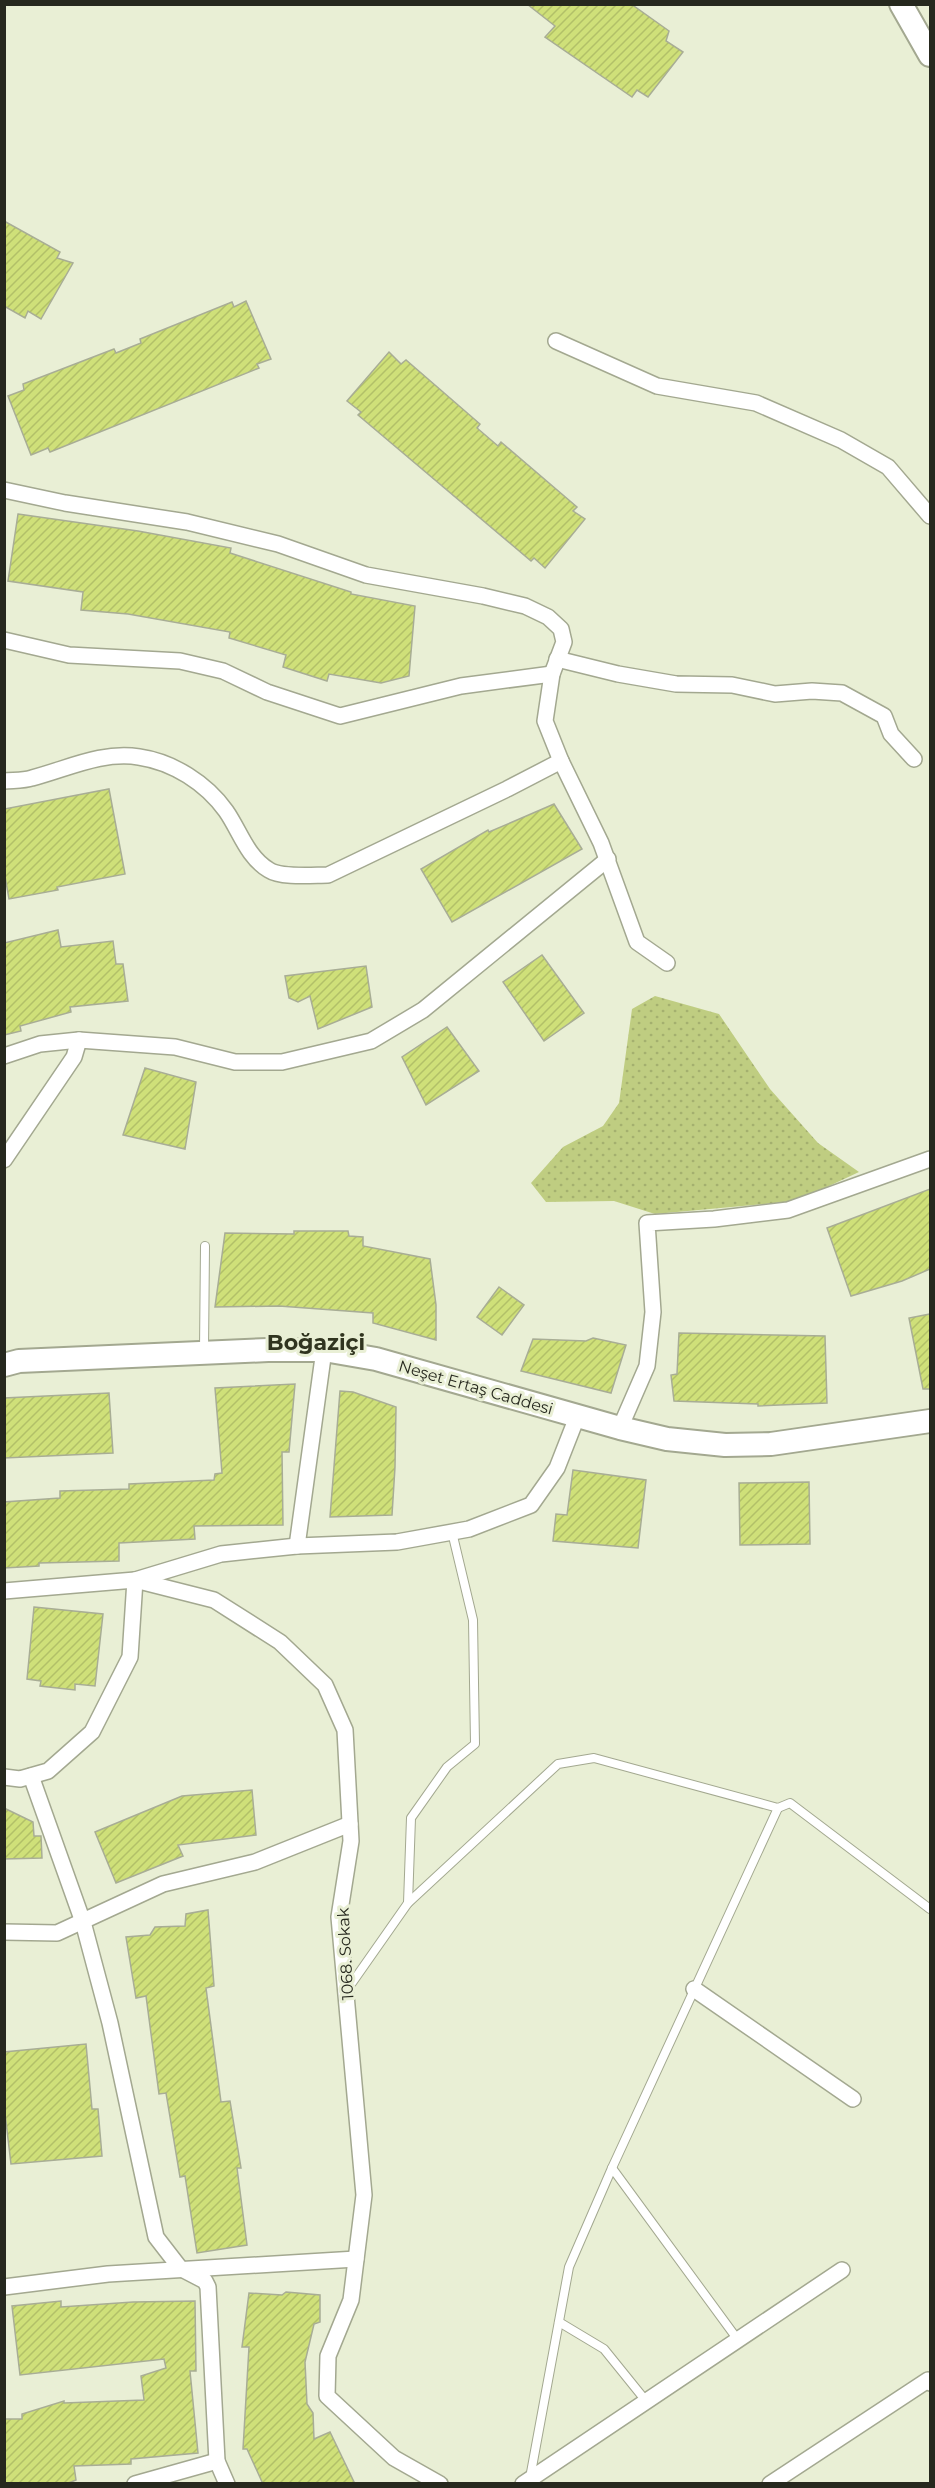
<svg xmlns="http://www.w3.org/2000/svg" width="935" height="2488" font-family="Montserrat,sans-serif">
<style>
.park{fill:url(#park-dots)}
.building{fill:url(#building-hatch);stroke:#a8ad95;stroke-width:1.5}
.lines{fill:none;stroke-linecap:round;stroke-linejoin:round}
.lane-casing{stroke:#a3a890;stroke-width:10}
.street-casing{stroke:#a3a890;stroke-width:18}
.secondary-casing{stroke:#a3a890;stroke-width:26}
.lane{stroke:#fff;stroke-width:8}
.street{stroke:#fff;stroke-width:15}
.secondary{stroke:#fff;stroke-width:22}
.labels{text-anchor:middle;stroke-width:6;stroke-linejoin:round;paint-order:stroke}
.street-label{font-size:16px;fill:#26281e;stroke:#e9efd5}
.district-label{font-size:22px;font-weight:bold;fill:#30341f;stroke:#e9efd5}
</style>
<defs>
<pattern id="park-dots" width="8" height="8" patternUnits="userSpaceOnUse" patternTransform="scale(1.5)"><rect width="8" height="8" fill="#bfcd81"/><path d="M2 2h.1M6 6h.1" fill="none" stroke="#a4b06f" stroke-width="1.8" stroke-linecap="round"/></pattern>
<pattern id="building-hatch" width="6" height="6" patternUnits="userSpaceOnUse" patternTransform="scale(1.5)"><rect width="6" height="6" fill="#cfe079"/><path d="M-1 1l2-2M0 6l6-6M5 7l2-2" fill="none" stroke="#b2c068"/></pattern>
</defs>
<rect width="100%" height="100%" fill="#e9efd5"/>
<!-- park -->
<path class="park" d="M 655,996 L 719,1014 L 770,1089 L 818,1143 L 859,1172 L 797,1201 L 655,1214 L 614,1201 L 546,1202 L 531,1183 L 563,1147 L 603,1126 L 619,1103 L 632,1009 Z"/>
<!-- building -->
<g class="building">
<path d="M 527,4 L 631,4 L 669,31 L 666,41 L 683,52 L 648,97 L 637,90 L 632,97 L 545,37 L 555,26 Z"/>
<path d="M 4,221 L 60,252 L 57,258 L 73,263 L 41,319 L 28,311 L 25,318 L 4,306 Z"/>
<path d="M 246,301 L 271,359 L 257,364 L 259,368 L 50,452 L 48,448 L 31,455 L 8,396 L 24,390 L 23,384 L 114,349 L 116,353 L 141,343 L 140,339 L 232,302 L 234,307 Z"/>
<path d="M 389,352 L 401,364 L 406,360 L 480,424 L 477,428 L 498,446 L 501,442 L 577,507 L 573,511 L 585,519 L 545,568 L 534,558 L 531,561 L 358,415 L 361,412 L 347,401 Z"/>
<path d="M 18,514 L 138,531 L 231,548 L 230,553 L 351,592 L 351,594 L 415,606 L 409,676 L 381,683 L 329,674 L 327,681 L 283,667 L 286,655 L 229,638 L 230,632 L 128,614 L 81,610 L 83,592 L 8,581 Z"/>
<path d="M 109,789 L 125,874 L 57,887 L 58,890 L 9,899 L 4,871 L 4,809 Z"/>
<path d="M 554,804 L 582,849 L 452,922 L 421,869 L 488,830 L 489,832 Z"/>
<path d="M 58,930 L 61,947 L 113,941 L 116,964 L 123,964 L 128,1001 L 70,1007 L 71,1012 L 20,1026 L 21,1031 L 4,1035 L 4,943 Z"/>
<path d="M 542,955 L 584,1013 L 544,1041 L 503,982 Z"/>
<path d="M 366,966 L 372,1007 L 318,1029 L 310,996 L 298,1002 L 289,998 L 285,976 Z"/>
<path d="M 447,1027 L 479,1071 L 426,1105 L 402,1057 Z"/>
<path d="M 145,1068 L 196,1082 L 185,1149 L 123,1135 Z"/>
<path d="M 930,1189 L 930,1269 L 902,1281 L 851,1296 L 827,1228 Z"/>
<path d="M 294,1231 L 348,1231 L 349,1236 L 363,1237 L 363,1246 L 430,1259 L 436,1305 L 436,1340 L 373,1323 L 373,1313 L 279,1306 L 215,1307 L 225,1233 L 294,1234 Z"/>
<path d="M 499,1287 L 524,1305 L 502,1335 L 477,1317 Z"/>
<path d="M 930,1314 L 930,1389 L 923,1389 L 909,1318 Z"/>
<path d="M 679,1333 L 825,1336 L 827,1403 L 758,1406 L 758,1404 L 674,1401 L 671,1375 L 677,1374 Z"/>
<path d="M 593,1338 L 626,1345 L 611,1393 L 521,1371 L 533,1339 L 586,1341 Z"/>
<path d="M 295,1384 L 289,1452 L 282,1452 L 283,1525 L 194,1526 L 195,1539 L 119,1543 L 119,1561 L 39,1563 L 39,1566 L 4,1568 L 4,1502 L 60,1498 L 60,1491 L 129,1489 L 129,1484 L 214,1480 L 215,1474 L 222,1473 L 215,1388 Z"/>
<path d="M 340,1391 L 353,1392 L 396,1407 L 395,1467 L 392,1515 L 330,1517 Z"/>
<path d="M 109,1393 L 113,1453 L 4,1458 L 4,1398 Z"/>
<path d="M 573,1470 L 646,1480 L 638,1548 L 553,1541 L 556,1514 L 567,1515 Z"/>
<path d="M 809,1482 L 810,1544 L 740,1545 L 739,1483 Z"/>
<path d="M 34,1607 L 103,1614 L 95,1686 L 75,1684 L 75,1690 L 40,1686 L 41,1681 L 27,1679 Z"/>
<path d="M 252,1790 L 256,1835 L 178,1845 L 183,1856 L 116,1883 L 95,1832 L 182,1796 Z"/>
<path d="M 4,1808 L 33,1822 L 34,1836 L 41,1836 L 42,1858 L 4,1859 Z"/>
<path d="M 208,1910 L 214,1986 L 206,1988 L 221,2102 L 230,2101 L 241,2168 L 237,2168 L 247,2245 L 197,2253 L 185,2176 L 180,2177 L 166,2093 L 159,2094 L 146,1996 L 136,1998 L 126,1937 L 150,1935 L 155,1927 L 185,1926 L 186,1914 Z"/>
<path d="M 86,2044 L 92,2109 L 98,2109 L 102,2156 L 11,2164 L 4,2105 L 4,2052 Z"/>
<path d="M 286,2292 L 320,2295 L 320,2322 L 314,2324 L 305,2362 L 307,2404 L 313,2413 L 314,2439 L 330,2432 L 355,2484 L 263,2484 L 247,2449 L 243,2449 L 249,2347 L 242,2347 L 249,2293 L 282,2295 Z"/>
<path d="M 61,2301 L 61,2307 L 133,2302 L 195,2301 L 196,2371 L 190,2371 L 198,2453 L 131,2459 L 131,2464 L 74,2466 L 76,2480 L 66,2484 L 4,2484 L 4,2419 L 22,2419 L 22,2414 L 64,2401 L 64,2403 L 144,2400 L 141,2376 L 166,2368 L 164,2359 L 20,2375 L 12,2306 Z"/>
</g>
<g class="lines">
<!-- lane casing -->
<g class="lane-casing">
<g id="lane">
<path d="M 204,1351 L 205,1246"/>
<path d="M 408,1903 L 558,1764 L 594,1758 L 778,1808 L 790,1803 L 930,1909"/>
<path d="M 347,1990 L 408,1903 L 411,1818 L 447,1767 L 475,1744 L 473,1620 L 452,1532"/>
<path d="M 612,2168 L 738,2340"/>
<path d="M 559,2322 L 604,2349 L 646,2401"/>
<path d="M 530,2478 L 569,2267 L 612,2168 L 778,1808"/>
</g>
</g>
<!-- street casing -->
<g class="street-casing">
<g id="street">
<path d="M 556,341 L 657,386 L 756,403 L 841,440 L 888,467 L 930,516"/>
<path d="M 4,490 L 65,503 L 187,522 L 278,544 L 366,575 L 483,596 L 525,606 L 548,617 L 561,629 L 564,642 L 552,674 L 545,721 L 561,761 L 601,843 L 637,942 L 667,963"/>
<path d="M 4,640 L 69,655 L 180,661 L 223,671 L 267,692 L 340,716 L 461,686 L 552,674"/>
<path d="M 557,659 L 618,674 L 676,684 L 732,685 L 775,694 L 812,691 L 842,693 L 884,716 L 891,734 L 914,759"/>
<path d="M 4,781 C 13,780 23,781 32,778 C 67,769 102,751 139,757 C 173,762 206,783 226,811 C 240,831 247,857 269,870 C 281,878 313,875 328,875 L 507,789 L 561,761"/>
<path d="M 4,1056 L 40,1044 L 79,1040 L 175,1047 L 235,1062 L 282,1062 L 371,1041 L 423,1010 L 608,859"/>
<path d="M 4,1160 L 74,1057 L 79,1040"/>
<path d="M 620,1428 L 647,1366 L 653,1312 L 647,1223 L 714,1219 L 788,1210 L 930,1159"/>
<path d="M 297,1546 L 324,1350"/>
<path d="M 4,1591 L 135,1580 L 214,1600 L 280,1642 L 325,1685 L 345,1730 L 351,1841 L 339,1917 L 364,2195 L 351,2300 L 328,2356 L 327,2396 L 394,2458 L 440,2484"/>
<path d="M 31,1776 L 83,1922 L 110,2023 L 156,2237 L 180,2268 L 205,2281 L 208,2287 L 217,2461 L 227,2484"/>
<path d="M 4,1777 L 20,1779 L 48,1771 L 92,1732 L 130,1657 L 135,1580 L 221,1554 L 297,1546 L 397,1542 L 469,1529 L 531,1505 L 557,1468 L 577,1417"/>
<path d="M 4,1932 L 57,1933 L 163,1884 L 255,1862 L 350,1824"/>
<path d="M 694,1989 L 853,2099"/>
<path d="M 4,2287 L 108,2274 L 356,2259"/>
<path d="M 135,2484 L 217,2461"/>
<path d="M 523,2484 L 842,2270"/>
<path d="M 770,2484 L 928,2380 L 930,2383"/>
</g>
</g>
<!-- secondary casing -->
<g class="secondary-casing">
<g id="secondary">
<path d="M 901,4 L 930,55"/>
<path d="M 4,1365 L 19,1361 L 268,1350 L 324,1350 L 376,1359 L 620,1428 L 667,1439 L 725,1445 L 771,1444 L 930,1421"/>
</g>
</g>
<!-- lane -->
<use href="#lane" class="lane"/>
<!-- street -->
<use href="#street" class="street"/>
<!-- secondary -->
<use href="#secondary" class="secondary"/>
</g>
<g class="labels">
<!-- street labels -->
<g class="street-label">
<text transform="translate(476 1387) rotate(16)" y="6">Neşet Ertaş Caddesi</text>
<text transform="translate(345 1954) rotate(-93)" y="6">1068. Sokak</text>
</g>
<!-- district labels -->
<g class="district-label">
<text x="316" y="1350">Boğaziçi</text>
</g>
</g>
<!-- border -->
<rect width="935" height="2488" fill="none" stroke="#26281e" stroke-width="12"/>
</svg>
